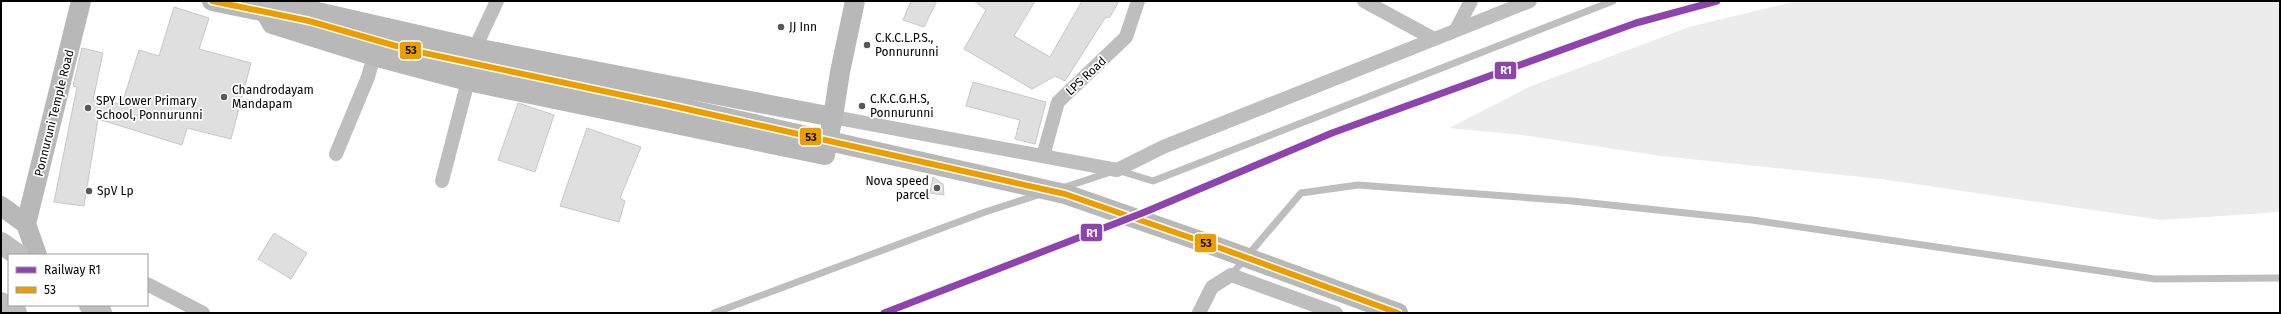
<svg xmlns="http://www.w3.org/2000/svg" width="2281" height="314" font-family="'Fira Sans',sans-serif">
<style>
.green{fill:#ececec}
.building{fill:#dfdfdf;stroke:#c7c7c7}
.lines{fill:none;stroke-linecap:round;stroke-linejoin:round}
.service{stroke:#bebebe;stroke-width:7}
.minor{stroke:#bebebe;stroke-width:14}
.secondary{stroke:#b8b8b8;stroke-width:20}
.trunk{stroke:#bebebe;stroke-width:22}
.bus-1-casing{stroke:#fff;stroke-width:9}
.bus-1{stroke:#eb9e00;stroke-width:6}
.rail-1-casing{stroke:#fff;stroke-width:10}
.rail-1{stroke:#8e44ad;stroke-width:7}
.poi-dot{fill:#595959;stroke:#fff;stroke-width:1.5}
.labels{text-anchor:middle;stroke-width:3.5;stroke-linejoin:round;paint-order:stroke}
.poi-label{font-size:12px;fill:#000;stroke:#fff;text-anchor:start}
.street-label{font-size:12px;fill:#000;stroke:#fff}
.line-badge{stroke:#fff;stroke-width:1.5}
.badge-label{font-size:11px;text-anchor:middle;font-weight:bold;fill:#fff}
.pale-badge-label{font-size:11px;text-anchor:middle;font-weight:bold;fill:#111}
</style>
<rect width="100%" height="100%" fill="#fff"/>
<!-- green -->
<path class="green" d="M 1797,1 L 2280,1 L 2280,212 L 2161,220 L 1881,179 L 1661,156 L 1522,135 L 1449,128 L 1531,86 L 1689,27 Z"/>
<!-- building -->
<g class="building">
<path d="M 911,1 L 937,1 L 924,27 L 903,20 Z"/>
<path d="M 974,1 L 1035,1 L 1014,36 L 1050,57 L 1082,1 L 1119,1 L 1110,17 L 1105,18 L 1065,81 L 1055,76 L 1032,89 L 964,49 L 986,10 Z"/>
<path d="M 174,7 L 209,18 L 199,49 L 251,63 L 231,139 L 187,128 L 182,145 L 98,119 L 84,206 L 54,202 L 77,87 L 73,86 L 82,48 L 103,53 L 93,100 L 122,104 L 139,50 L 159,56 Z"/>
<path d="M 973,82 L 1046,102 L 1035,144 L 1015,139 L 1020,120 L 966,106 Z"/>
<path d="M 518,103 L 554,115 L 535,172 L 498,160 Z"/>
<path d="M 587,128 L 641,147 L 620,198 L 625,201 L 619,222 L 560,206 Z"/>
<path d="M 933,177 L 943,184 L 944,195 L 930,193 Z"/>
<path d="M 274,233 L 307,253 L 291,279 L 258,259 Z"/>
</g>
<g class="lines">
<!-- service -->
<g class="service">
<path d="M 1062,188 L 1117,170 L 1153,181 L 1613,1"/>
<path d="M 1231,275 L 1301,193 L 1358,185 L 1572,201 L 1752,220 L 2155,279 L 2280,278"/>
<path d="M 714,313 L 985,212 L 1041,194"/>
</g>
<!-- minor -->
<g class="minor">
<path d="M 1364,1 L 1434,39"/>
<path d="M 1456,30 L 1471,1"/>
<path d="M 475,48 L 497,1"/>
<path d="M 833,117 L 1117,170 L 1163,147 L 1530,1"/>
<path d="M 336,154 L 368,77 L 374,56"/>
<path d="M 1043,156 L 1058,102 L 1126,37 L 1138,1"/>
<path d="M 442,181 L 468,81"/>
<path d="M 147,284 L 203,313"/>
<path d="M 1199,313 L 1212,287 L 1231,275 L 1336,313"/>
</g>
<!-- secondary -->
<g class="secondary">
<path d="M 212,1 L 309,21 L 410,50 L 669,105 L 1065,194 L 1223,249 L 1398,313"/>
<path d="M 278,3 L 475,48 L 833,117 L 825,155 L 468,81 L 374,56 L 272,24 L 265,12 Z"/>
<path d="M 833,117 L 840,72 L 855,1"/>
<path d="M 1,206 L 26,224 L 37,255"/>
<path d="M 26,224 L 81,1"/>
</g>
<!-- trunk -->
<g class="trunk">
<path d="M 1,243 L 18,255"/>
<path d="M 1,303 L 16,313"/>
<path d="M 90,305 L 101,313"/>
</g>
<!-- bus-1 casing -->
<g class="bus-1-casing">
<path id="bus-1" d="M 212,1 L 309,21 L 410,50 L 669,105 L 1065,194 L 1223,249 L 1398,313"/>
</g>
<!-- bus-1 -->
<use href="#bus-1" class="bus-1"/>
<!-- rail-1 casing -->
<g class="rail-1-casing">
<path id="rail-1" d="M 884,313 L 1145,212 L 1332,133 L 1636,23 L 1717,1"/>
</g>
<!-- rail-1 -->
<use href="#rail-1" class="rail-1"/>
</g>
<!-- markers -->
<g class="poi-dot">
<circle cx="781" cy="27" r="4"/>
<circle cx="867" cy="45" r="4"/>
<circle cx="224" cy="97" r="4"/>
<circle cx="862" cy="106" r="4"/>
<circle cx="88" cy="108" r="4"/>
<circle cx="937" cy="188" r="4"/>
<circle cx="89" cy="191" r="4"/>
</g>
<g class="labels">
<!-- poi labels -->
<g class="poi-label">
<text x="789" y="31">JJ Inn</text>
<text x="875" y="42">C.K.C.L.P.S.,<tspan x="875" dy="14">Ponnurunni</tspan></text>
<text x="232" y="94">Chandrodayam<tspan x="232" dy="14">Mandapam</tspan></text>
<text x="870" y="103">C.K.C.G.H.S,<tspan x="870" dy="14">Ponnurunni</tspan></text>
<text x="96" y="105">SPY Lower Primary<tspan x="96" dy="14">School, Ponnurunni</tspan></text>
<text x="929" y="185" text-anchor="end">Nova speed<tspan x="929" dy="14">parcel</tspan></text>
<text x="97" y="195">SpV Lp</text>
</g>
<!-- street labels -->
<g class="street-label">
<text transform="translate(1086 76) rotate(-43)" y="4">LPS Road</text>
<text transform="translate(54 113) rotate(-76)" y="4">Ponnuruni Temple Road</text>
</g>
</g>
<g class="line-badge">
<rect x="399" y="41" width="23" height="19" rx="4" fill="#eb9e00"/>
<rect x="1494" y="61" width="23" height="19" rx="4" fill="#8e44ad"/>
<rect x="799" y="127" width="23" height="19" rx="4" fill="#eb9e00"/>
<rect x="1080" y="223" width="23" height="19" rx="4" fill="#8e44ad"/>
<rect x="1194" y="233" width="23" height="20" rx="4" fill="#eb9e00"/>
</g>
<g class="badge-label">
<text x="1506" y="74">R1</text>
<text x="1092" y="237">R1</text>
</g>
<g class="pale-badge-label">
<text x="411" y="54">53</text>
<text x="811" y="141">53</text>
<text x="1206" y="247">53</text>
</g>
<!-- border -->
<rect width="2281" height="314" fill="none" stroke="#000000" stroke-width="4"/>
<!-- legend -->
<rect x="8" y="254" width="140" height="52" fill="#ffffff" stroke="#999999"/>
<rect x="16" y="267" width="20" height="6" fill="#8e44ad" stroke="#999999"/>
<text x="44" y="274" font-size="12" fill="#000000">Railway R1</text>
<rect x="16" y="287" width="20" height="6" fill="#eb9e00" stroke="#999999"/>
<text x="44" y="294" font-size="12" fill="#000000">53</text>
</svg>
